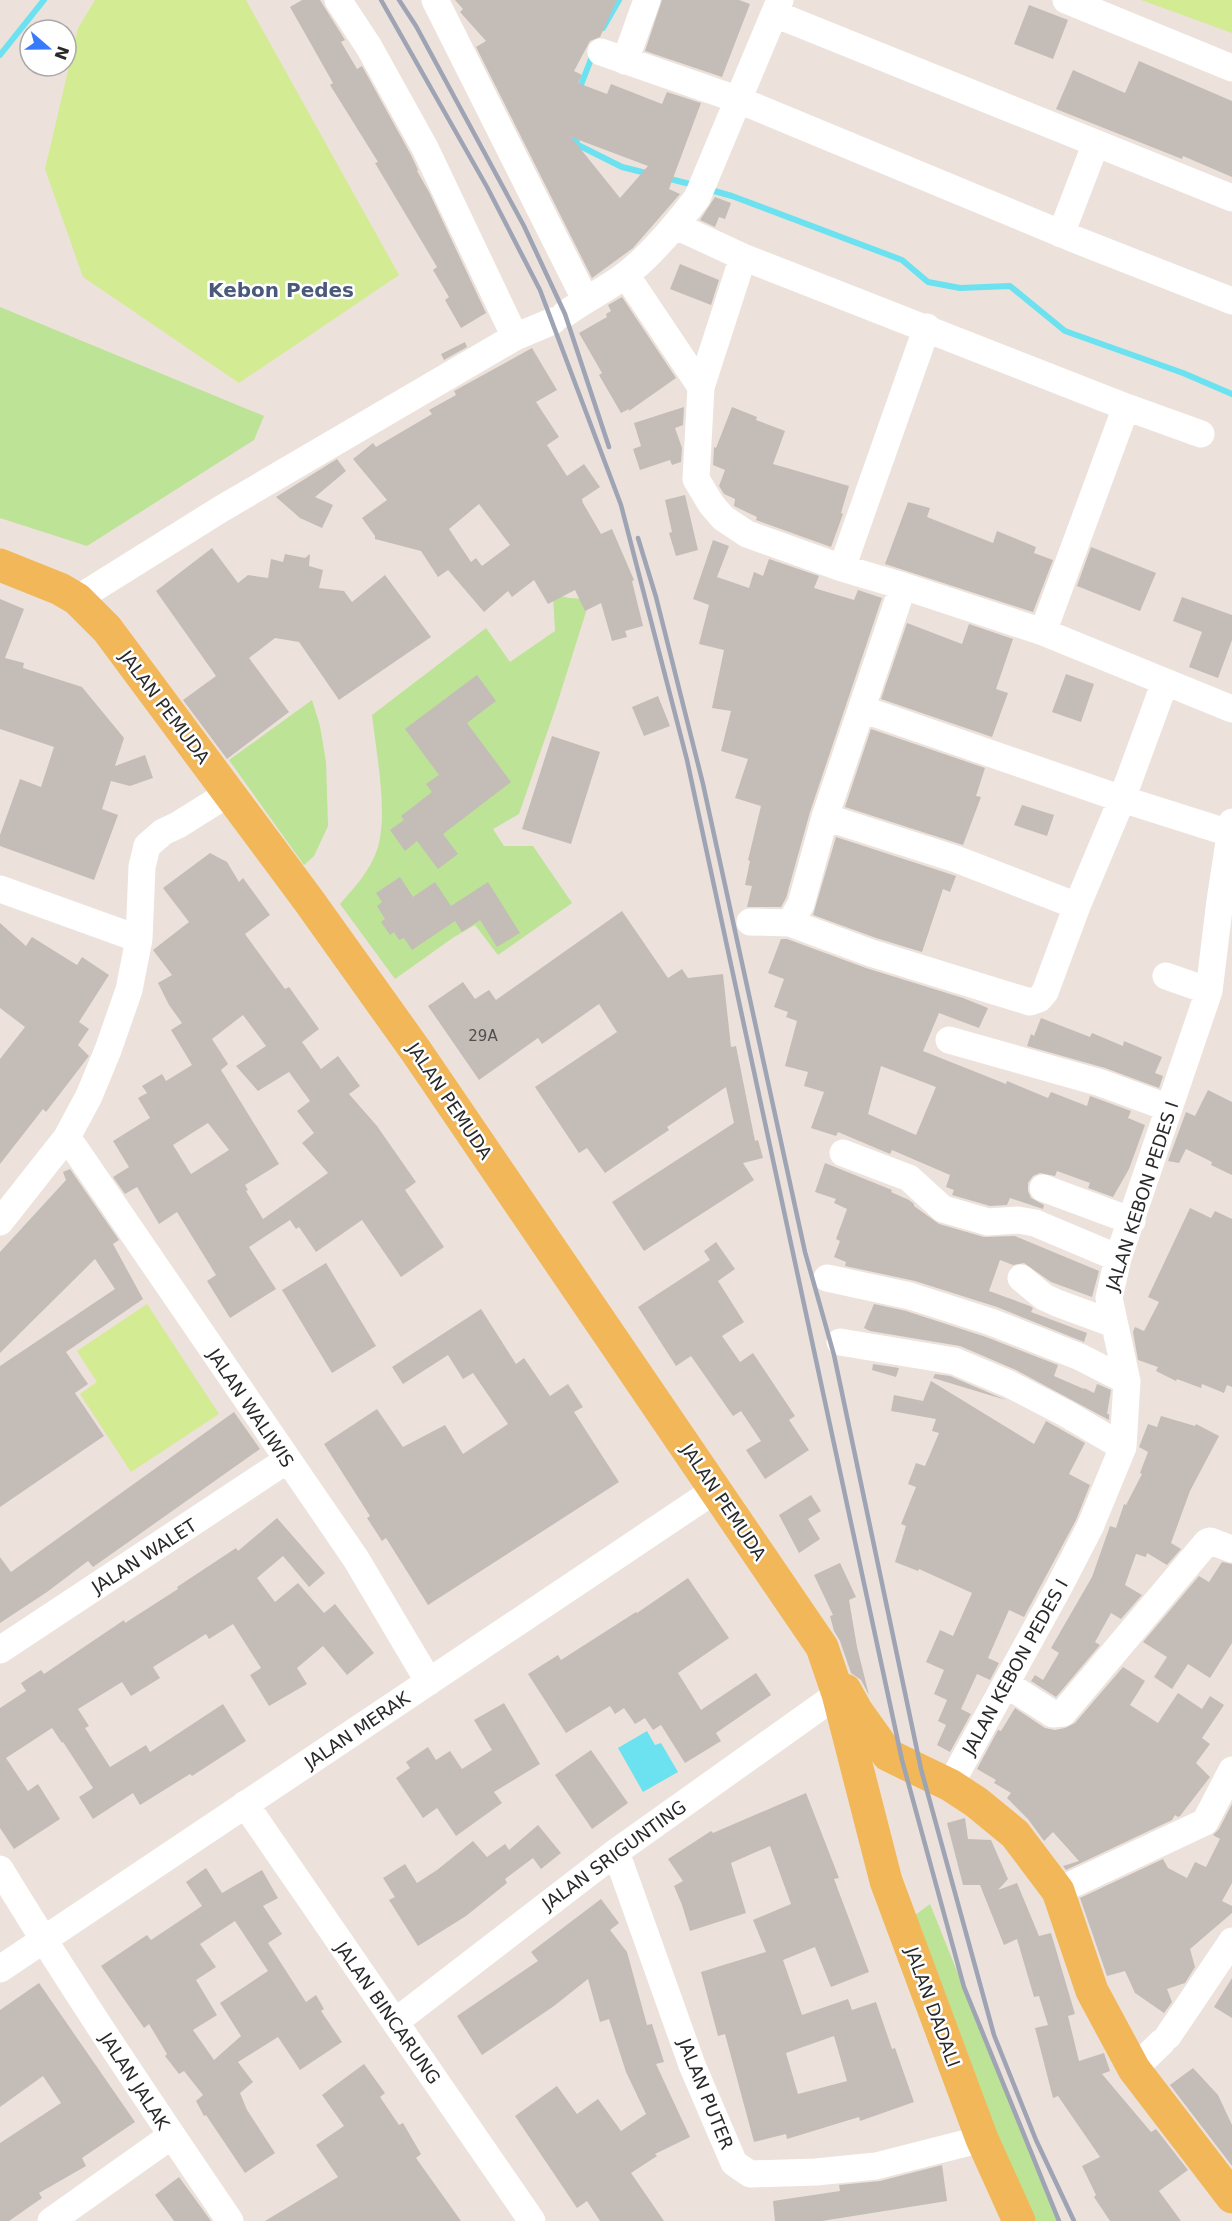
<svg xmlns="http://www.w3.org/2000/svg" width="1232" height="2221" font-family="'DejaVu Sans',sans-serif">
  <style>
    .green { fill: #bce396 }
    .pitch { fill: #d3eb92 }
    .water { fill: #6ce1f0 }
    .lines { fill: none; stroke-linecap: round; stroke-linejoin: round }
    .stream { stroke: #6ce1f0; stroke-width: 6 }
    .building { fill: #c4bcb7; fill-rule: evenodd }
    .minor { stroke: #fff; stroke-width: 27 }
    .major { stroke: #f2b759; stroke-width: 33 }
    .rail { stroke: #9ea4b4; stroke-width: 4.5 }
    .labels { text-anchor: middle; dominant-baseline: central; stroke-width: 5; stroke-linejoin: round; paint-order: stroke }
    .number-label { font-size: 15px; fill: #504e4c }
    .street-label { font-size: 18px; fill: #292929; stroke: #fff }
    .neighbourhood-label { font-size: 20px; font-weight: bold; fill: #49597a; stroke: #fff }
  </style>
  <rect width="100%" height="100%" fill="#ece2db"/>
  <path class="green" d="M0,307L264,416L254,440L87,546L0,518Z
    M553,594L569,598L590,599L557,704L519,814L493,829L504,846H533L572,903L498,955L475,925L454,937L395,979L340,904C354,888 370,871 377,850C389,816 376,751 372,715L486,628L510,662L555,631Z
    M312,700L320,726L326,762L328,826L314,856L304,865L229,760Z
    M930,1904L1054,2213L1059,2221H1020L902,1925Z"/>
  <path class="pitch" d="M95,0H246L399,275L239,383L83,277L45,169L78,28Z
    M1141,0H1232V33Z
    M147,1304L219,1414L131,1472L80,1394L97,1382L77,1351Z"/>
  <path class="water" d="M647,1731L655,1745L661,1743L678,1772L643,1792L618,1748Z"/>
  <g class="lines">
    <path class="stream" d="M603,28L619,0
      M0,55L44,0
      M579,90L593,54
      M573,133L578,145L622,167L650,174
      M666,178L694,185
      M707,189L732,196L902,260L928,282L960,288L1010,286L1065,331L1183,373L1232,394"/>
  </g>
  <path class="building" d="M302,0H320L345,40L341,42L357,69L362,66L411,155L418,170L417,171L429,192L486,313L461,328L445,300L449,297L433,270L437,267L375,163L378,162L330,85L333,83L290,7Z
    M455,0H617L600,37L590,41L574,71L582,75L578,83L607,94L611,84L662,104L667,92L701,103L669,189L680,194L633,248L592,278L476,47L486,41L460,12L463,9ZM571,137L648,166L620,198Z
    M662,0H739L750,4L722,77L645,51Z
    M1029,5L1068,20L1053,59L1014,44Z
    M1139,61L1232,101V177L1183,156L1182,159L1056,109L1073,70L1125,93Z
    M715,197L731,203L725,219L719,217L715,227L700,220Z
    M680,264L719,280L711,305L670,289Z
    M622,297L676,378L629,411V409L621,413L599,375L602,373L579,333L607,317L606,314L611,311L608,305Z
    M465,342L467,347L444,360L441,354Z
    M532,348L557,390L536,402L559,437L547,445L567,476L584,464L600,487L582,499L583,503L601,534L612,529L634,580L632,581L643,626L625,631L627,637L612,641L601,603L585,611L575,590L548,604L534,580L512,597L508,591L484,612L448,570L438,577L421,551L375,539V536L362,518L387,500L353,459L373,443L376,447L432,414L429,410L456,395L454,391ZM479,504L510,545L482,566L476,558L471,562L449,529Z
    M684,407L683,425L675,428L682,448L681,462L672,465L670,460L640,470L633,449L641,446L634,423Z
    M732,407L757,417L756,420L785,431L773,464L849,486L841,513L843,514L831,547L756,520L757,517L734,506L735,499L724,494L719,486L725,470L713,465L714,447L716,448Z
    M337,459L346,471L315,497L333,505L322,528L300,518L276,497Z
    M685,495L698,550L676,556L669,533L672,532L665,500Z
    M908,502L930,508L927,517L993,543L997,531L1036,547L1034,553L1053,560L1033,612L885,564Z
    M713,540L729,546L717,577L749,588L754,572L763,576L769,559L819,576L814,588L854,600L858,590L882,598L810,812L786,898L781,907H747L752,886L745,885L750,861L748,860L761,806L735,798L748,759L721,751L731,711L712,708L724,650L699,644L709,605L693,599Z
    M1091,547L1156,573L1140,611L1077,586Z
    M212,548L238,583L248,575L268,578L271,559L283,562L285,554L305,558L310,554L309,566L323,570L319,588L344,591L352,602L385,575L431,637L339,700L299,642L275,638L249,658L289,712L227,759L183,700L216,676L156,591Z
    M1182,597L1232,615V640L1218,678L1189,667L1202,632L1173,621Z
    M0,599L24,609L5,658L24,663L23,668L82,687L124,738L115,766L145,755L153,778L130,786L111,781L102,809L118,815L94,880L0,846V835L20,779L41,787L54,747L0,729Z
    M907,623L962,644L969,624L1013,639L996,689L1008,693L992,737L881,699Z
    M1066,674L1094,684L1081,722L1052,712Z
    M477,675L496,701L467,723L511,782L443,834L458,854L438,869L417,841L405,851L390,830L404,820L401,816L432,792L426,784L439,775L405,729Z
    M658,696L670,726L644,736L632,707Z
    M871,729L985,768L976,796L981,797L963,845L845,807Z
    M552,736L600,752L571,844L522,829Z
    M1022,805L1054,815L1047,836L1014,825Z
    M836,837L956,876L950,892L943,889L922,952L876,938L813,915Z
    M210,853L227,862L239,882L243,878L270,915L245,934L285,989L289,987L319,1029L302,1042L321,1069L338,1056L360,1086L349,1094L377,1126L416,1182L405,1190L444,1247L401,1277L362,1220L316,1252L299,1227L296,1229L290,1220L249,1247L276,1289L230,1318L207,1281L216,1275L177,1212L159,1224L137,1187L125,1194L113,1177L129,1167L113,1141L150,1118L138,1098L147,1093L142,1086L162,1074L166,1081L192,1065L171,1030L182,1023L169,1005L158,983L172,975L153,950L189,922L163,888ZM243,1015L266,1046L236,1066L258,1091L289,1072L310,1101L297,1111L314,1133L302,1143L328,1173L263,1219L246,1191L248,1190L245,1185L279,1164L221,1070L228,1064L212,1039ZM208,1123L229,1150L191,1174L173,1145Z
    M400,877L413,897L435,882L451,906L488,882L520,933L497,947L480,920L462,932L455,921L412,950L404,938L399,940L394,932L390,935L381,922L385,919L377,906L382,902L376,893Z
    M622,911L668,978L682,969L688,978L723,974L731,1047L736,1046L755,1141L758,1140L763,1158L743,1163L754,1180L644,1251L612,1202L734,1123L726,1087L667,1127L669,1130L605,1173L587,1148L579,1153L535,1087L617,1032L599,1004L542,1044L538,1038L479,1080L428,1006L463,982L475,999L489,990L496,1000Z
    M0,923L26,946L32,937L77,965L82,957L109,975L79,1022L89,1029L78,1045L89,1056L46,1112L43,1109L0,1164V1059L25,1027L0,1008Z
    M781,939H787L866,968L963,998L988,1008L979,1028L939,1013L923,1051L1006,1084L1007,1081L1048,1098L1051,1092L1087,1106L1090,1096L1131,1111L1128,1118L1145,1125L1129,1169L1113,1197L1088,1188L1090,1183L1057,1171L1055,1176L1040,1173L1033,1176L1028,1183V1191L1031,1198L1044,1205L1043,1209L1010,1198L1007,1205L990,1206L952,1195L954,1190L946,1187L950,1175L892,1150L890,1154L838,1132L836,1136L811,1128L824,1092L804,1086L808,1072L785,1066L797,1021L786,1017L788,1012L774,1007L784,979L768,973ZM881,1066L936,1087L916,1135L868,1114Z
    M1041,1018L1090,1037L1092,1033L1123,1046L1124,1041L1162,1057L1155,1073L1163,1076L1159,1088L1105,1068L1027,1046L1031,1034L1034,1036Z
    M1208,1090L1232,1102V1175L1211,1165L1212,1162L1186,1149L1179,1163L1168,1161L1186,1112L1195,1116Z
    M825,1163L892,1190L891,1192L909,1200L914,1204V1206L939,1224L984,1237L1015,1236L1099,1271L1092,1297L1051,1282L1024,1263L1013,1265L1000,1260L989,1291L1030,1306L1033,1308L1031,1312L1087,1333L1084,1342L997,1307L915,1281L845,1266L846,1262L834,1257L840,1241L836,1239L847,1209L834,1203L836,1199L815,1192Z
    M70,1169L119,1240L113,1244L143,1299L66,1352L88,1384L75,1393L104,1436L0,1507V1366L115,1289L95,1259L0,1353V1252L66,1180L63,1172Z
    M1190,1208L1211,1218L1215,1211L1232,1219V1387L1227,1385L1224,1393L1202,1384L1201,1388L1177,1379L1176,1381L1156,1371L1158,1367L1138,1360L1133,1332L1135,1327L1144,1331L1159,1302L1148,1297Z
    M716,1242L735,1269L718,1281L744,1322L722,1336L740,1362L753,1353L795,1416L789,1420L809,1450L765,1479L746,1450L761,1441L741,1411L733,1416L691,1356L676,1366L638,1307L710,1260L704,1251Z
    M326,1263L376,1346L332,1373L282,1290Z
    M874,1304L906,1311L986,1337L1058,1365L1054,1376L1084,1389V1388L1094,1393L1097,1384L1102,1386L1111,1390L1107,1414H1109V1420L1016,1370L960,1346L870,1331L864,1328Z
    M481,1309L516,1364L524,1358L550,1396L568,1384L583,1407L574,1412L619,1482L428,1605L386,1538L382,1541L367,1518L370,1516L324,1444L377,1409L403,1447L445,1425L463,1454L508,1424L473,1373L463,1379L448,1355L403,1384L392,1367Z
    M873,1364L899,1368L896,1377L872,1370Z
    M935,1374L950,1376L1006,1400L933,1378Z
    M931,1381L1034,1444L1046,1421L1085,1443L1069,1474L1090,1485L1076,1520L1024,1617L1009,1610L988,1658L999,1663L990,1680L977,1674L961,1709L971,1714L950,1752L937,1745L946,1725L938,1721L947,1700L934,1694L944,1670L926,1662L940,1630L953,1636L972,1593L919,1569L918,1571L895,1562L906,1526L901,1524L916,1487L908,1484L916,1463L925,1466L939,1433L932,1431L936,1419L891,1411L894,1395L923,1401Z
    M234,1412L260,1449L93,1567L88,1561L47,1592L0,1623V1557L11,1572Z
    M1161,1416L1195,1426L1196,1424L1219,1436L1190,1491L1171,1543L1181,1549L1167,1565L1147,1553L1146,1557L1136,1554L1125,1585L1142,1595L1121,1619L1111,1613L1095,1642L1100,1645L1056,1697L1031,1681L1035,1675L1043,1680L1059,1653L1051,1648L1092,1577L1110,1526L1116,1528L1124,1504L1126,1505L1142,1474L1140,1473L1148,1452L1139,1447L1148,1424L1157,1427Z
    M811,1495L821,1511L808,1519L820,1539L799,1553L779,1515Z
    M277,1518L325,1573L309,1587L283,1556L257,1578L275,1602L298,1583L324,1613L335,1604L374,1653L347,1675L323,1646L297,1668L307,1684L269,1706L250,1675L261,1668L233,1624L209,1639L206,1634L153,1667L160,1678L131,1696L122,1682L78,1709L89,1726L85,1728L110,1767L146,1745L150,1752L223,1704L246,1741L192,1776L190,1774L140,1805L133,1793L93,1819L79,1797L93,1788L63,1742L62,1743L52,1728L6,1758L28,1791L38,1784L60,1819L14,1849L0,1828V1708L26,1691L21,1683L41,1670L44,1674L124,1620L125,1623L178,1589L177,1587L236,1548L238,1551Z
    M1222,1562L1232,1564V1643L1210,1678L1188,1664L1172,1689L1154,1677L1167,1657L1143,1642L1199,1576L1209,1582Z
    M840,1563L856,1597L849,1600L857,1647L869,1695L861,1680L851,1673L840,1641L834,1631L830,1616L833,1615L814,1575Z
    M688,1578L729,1638L678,1673L701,1710L756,1673L771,1695L716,1733L721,1741L685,1763L661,1725L653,1730L645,1718L635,1724L624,1708L615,1714L610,1706L566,1733L528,1674L558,1655L561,1660L636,1612L637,1613Z
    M1123,1667L1145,1681L1130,1705L1158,1723L1178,1693L1202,1709L1210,1696L1224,1705L1202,1738L1210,1744L1196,1763L1210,1777L1180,1816L1178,1817L1175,1815L1172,1820L1066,1870L1063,1866L1079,1861L1053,1832L1044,1841L1028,1819L1007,1798L1011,1793L994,1783L996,1780L977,1769L998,1730L1001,1731L1015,1708L1045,1728L1055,1730L1065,1728L1075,1723Z
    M504,1703L540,1764L494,1792L502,1803L456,1836L437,1808L423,1818L396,1778L410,1768L406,1762L428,1747L436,1760L450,1751L462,1769L492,1750L474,1720Z
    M591,1750L628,1803L592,1829L555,1775Z
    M806,1793L839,1878L834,1879L869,1972L831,1987L815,1947L783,1960L802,2015L848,1999L852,2010L876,2002L892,2049L895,2048L914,2102L860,2121L859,2117L787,2139L786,2134L754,2142L725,2034L718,2036L701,1972L766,1952L753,1920L791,1904L770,1846L731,1863L746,1913L690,1931L682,1905L674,1886L683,1881L668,1859L711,1831L713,1833ZM834,2036L847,2081L798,2094L786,2053Z
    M1232,1804V1883L1222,1901L1232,1906V1913L1190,1949L1195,1967L1185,1983L1167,1989L1172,2002L1164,2013L1135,1993L1125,1971L1107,1976L1080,1898L1163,1859L1168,1868L1187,1878L1195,1862L1206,1867L1220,1839L1213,1835L1219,1829Z
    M965,1818L968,1839L991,1840L1008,1879L998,1890L1017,1883L1039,1936L1051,1933L1075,2014L1068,2016L1079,2061L1104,2053L1110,2071L1102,2074L1151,2132L1156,2129L1188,2170L1159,2191L1181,2221H1110L1094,2197L1096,2195L1082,2166L1100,2157L1058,2096L1053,2098L1035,2028L1048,2025L1039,1996L1034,1997L1017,1939L1004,1945L980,1885H963L947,1823Z
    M538,1825L561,1853L541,1869L533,1858L505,1879L507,1883L466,1916L418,1946L389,1900L395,1897L383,1878L405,1864L417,1883L437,1870L473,1841L487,1857L505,1844L509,1850Z
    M206,1868L222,1893L262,1870L278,1898L263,1906L282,1934L268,1943L306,2002L316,1995L324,2009L321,2011L342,2042L300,2070L278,2037L238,2062L253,2082L240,2093L247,2110L275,2153L245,2173L206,2115L204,2116L196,2101L203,2095L184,2071L179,2074L165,2056L167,2054L149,2024L144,2028L101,1966L147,1935L151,1940L202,1906L186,1882ZM235,1921L268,1971L220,2003L241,2036L214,2060L193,2030L217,2015L196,1980L216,1967L200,1944Z
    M601,1899L619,1923L610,1930L627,1952L647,2025L652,2024L664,2062L656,2064L690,2137L655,2154L657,2156L631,2173L664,2221H600L587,2201L577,2208L515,2116L557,2086L577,2114L598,2099L621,2131L646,2114L626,2072L609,2019L600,2022L588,1979L554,2006L482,2055L457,2016L538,1961L531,1952Z
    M1232,1978V2018L1214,2007Z
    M39,1983L135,2122L82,2158L86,2166L39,2193L42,2198L9,2221H0V2143L61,2103L43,2076L0,2107V2010Z
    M364,2064L385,2093L380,2097L399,2125L403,2123L421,2154L416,2158L461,2221H265L338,2177L316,2145L344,2126L322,2095Z
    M1193,2068L1218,2095L1232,2125V2166L1170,2085Z
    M942,2165L947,2201L822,2221H775L773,2201L840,2191L839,2185L880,2181Z
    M179,2177L211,2221H174L155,2195Z"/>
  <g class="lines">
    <path class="minor" d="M338,0L369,47L425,148L515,337
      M435,0L585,299
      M1066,0L1232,68
      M775,14L1232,198
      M601,52L739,100L1079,241L1232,301
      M625,61L647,0
      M676,226L743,257L1126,407L1201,434
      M1061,234L1096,143
      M743,257L701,387L696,479L711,504L723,518L747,534L842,568L903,586L1043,632L1232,709
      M626,275L701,387
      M565,314C584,300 605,290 624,276C650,257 677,224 697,198L780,0
      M842,568L927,327
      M77,599L221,509L515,337L553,321
      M1043,632L1126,407
      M862,709L1122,799L1229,833
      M825,817L956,859L1077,906
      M0,889L139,939
      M750,922L790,923L871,953L1030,1002L1039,999L1045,992L1077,906L1122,799L1165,682
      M790,923L801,904L825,817L903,586
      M1166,976L1209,991
      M949,1040L1101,1083L1169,1108
      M67,1137L356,1559L429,1682
      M843,1153L909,1178L943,1209L988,1222L1018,1220L1035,1223L1118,1258
      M1043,1188L1132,1221
      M0,1222L67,1137L89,1096L108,1050L129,990L139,939L142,867L147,846L163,832L178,825L229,793
      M827,1278L910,1296L991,1322L1080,1357L1127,1381
      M1021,1278L1044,1297L1057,1303L1114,1324
      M840,1342L954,1361L1009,1384L1065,1413L1123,1447
      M0,1650L287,1460
      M1006,1684L1053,1714L1063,1713L1207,1542L1210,1541L1232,1549
      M950,1785L1059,1587L1090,1527L1123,1447L1127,1381L1109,1298L1118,1258L1209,991L1220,901L1232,822
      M245,1804L532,2221
      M616,1852L692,2065L734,2163L750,2174L816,2172L876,2166L982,2139
      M0,1869C73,1989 151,2105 230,2221
      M1058,1891L1205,1822L1232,1770
      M0,1969L715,1490
      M395,2022L616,1852L838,1694
      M1168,2036L1232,1941
      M1134,2069L1162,2042
      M51,2221L171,2136"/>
    <path class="major" d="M0,565L60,589L77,599L107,629L309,901L416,1051L822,1647L838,1694L886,1881L982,2139L1019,2221
      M845,1690L856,1710L888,1755L950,1785L976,1802L1015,1834L1058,1891L1092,1991L1134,2069L1232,2197"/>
    <path class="rail" d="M381,0L487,187L540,290L621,505L687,760L902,1760L964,1987L1059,2221
      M399,0L416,26L524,226L565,314L609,447
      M638,538L656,597L703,784L805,1252L834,1355L921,1769L994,2035L1036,2140L1074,2221"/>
  </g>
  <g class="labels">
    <g class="number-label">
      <text x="483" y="1036">29A</text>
    </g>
    <g class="street-label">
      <text transform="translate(165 707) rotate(53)">JALAN PEMUDA</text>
      <text transform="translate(450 1101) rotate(56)">JALAN PEMUDA</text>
      <text transform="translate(1142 1196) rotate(-72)">JALAN KEBON PEDES I</text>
      <text transform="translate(251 1408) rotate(56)">JALAN WALIWIS</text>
      <text transform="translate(724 1502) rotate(56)">JALAN PEMUDA</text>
      <text transform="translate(144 1556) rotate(-33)">JALAN WALET</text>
      <text transform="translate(1015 1667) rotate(-61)">JALAN KEBON PEDES I</text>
      <text transform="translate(357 1730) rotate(-34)">JALAN MERAK</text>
      <text transform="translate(614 1855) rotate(-36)">JALAN SRIGUNTING</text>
      <text transform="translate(933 2007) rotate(70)">JALAN DADALI</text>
      <text transform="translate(388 2013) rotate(55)">JALAN BINCARUNG</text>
      <text transform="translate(135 2081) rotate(57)">JALAN JALAK</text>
      <text transform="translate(706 2094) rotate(68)">JALAN PUTER</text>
    </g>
    <g class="neighbourhood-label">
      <text x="281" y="290">Kebon Pedes</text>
    </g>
  </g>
  <g transform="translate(48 48) rotate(110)"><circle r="28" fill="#ffffff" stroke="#a9a9a9" stroke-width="1.5"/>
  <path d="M0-4.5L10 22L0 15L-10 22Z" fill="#387afc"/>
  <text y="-9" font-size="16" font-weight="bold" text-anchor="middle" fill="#292929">N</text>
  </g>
</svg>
